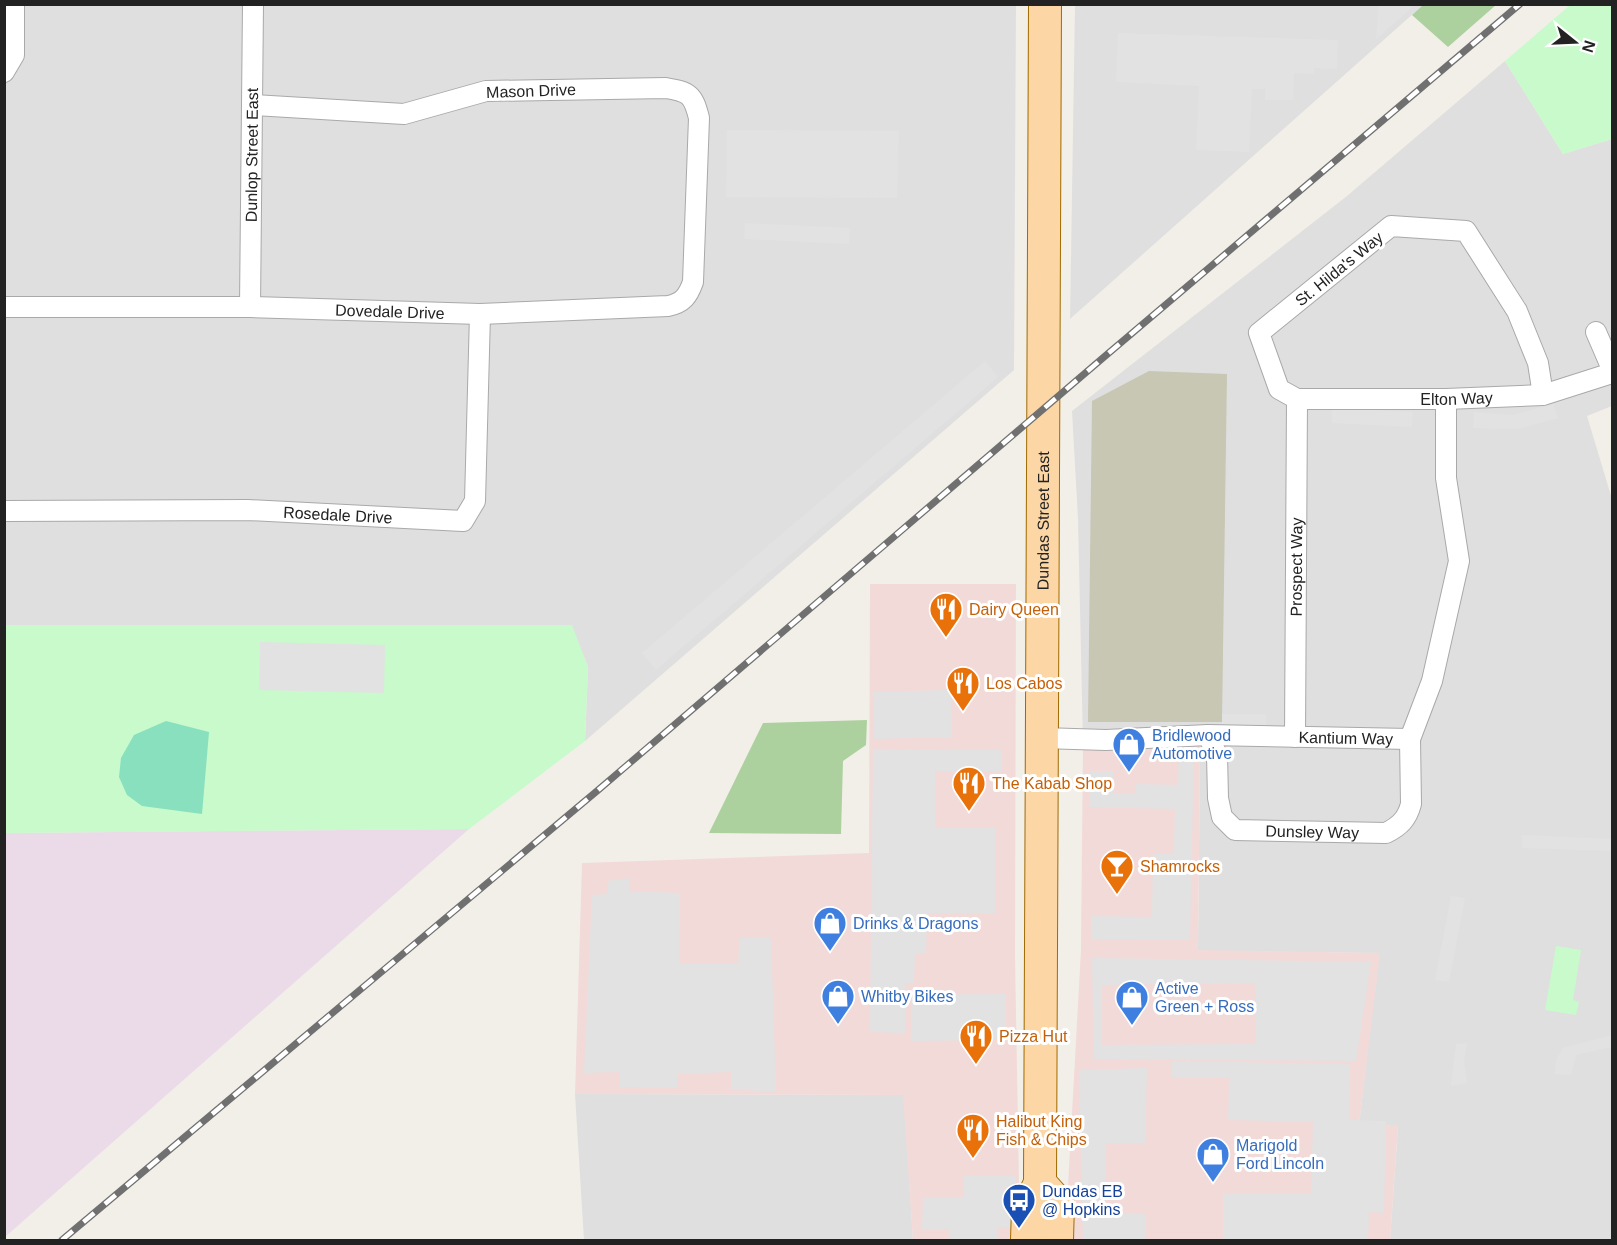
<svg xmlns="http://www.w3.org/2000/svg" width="1617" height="1245" font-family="Arial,sans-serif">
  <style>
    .residential { fill: #e0dfdf }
    .commercial { fill: #f2dad9 }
    .industrial { fill: #ebdbe8 }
    .construction { fill: #c7c7b4 }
    .forest { fill: #add19e }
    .park { fill: #c8facc }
    .pitch { fill: #88e0be }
    .parking { fill: #e2e2e2; fill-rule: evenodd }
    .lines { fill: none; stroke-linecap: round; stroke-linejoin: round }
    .street-casing { stroke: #a9a9a9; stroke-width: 22 }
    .primary-casing { stroke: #a06b00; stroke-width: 34 }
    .street { stroke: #fff; stroke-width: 20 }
    .primary { stroke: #fcd6a4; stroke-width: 32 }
    .rail-casing { stroke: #707070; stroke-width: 7 }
    .rail { stroke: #fff; stroke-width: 4.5; stroke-dasharray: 14; stroke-linecap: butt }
    .labels { text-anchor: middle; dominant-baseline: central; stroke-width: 6; stroke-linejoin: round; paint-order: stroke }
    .street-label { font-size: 16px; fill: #222; stroke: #fff }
    .food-label { font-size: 16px; fill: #c56008; stroke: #fff; text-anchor: start }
    .shop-label { font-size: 16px; fill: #366cbe; stroke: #fff; text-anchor: start }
    .transit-label { font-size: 16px; fill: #164399; stroke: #fff; text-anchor: start }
  </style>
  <rect width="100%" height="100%" fill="#f2efe9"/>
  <path class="residential" d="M5,5H1016L1014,370L585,741L588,667L571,625H5Z
    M1075,5H1423L1070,319Z
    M1505,61L1563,154L1612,139V406L1587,416L1612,499V1240H1390L1398,1126L1359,1125L1379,953L1198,951L1200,743L1083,742L1078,519L1072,411L1347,196Z
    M575,1094L904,1095L913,1240H584Z"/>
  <path class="commercial" d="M870,584H1016L1015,957L1020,1240H913L903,1095L575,1094L582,863L869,853Z
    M1083,742L1200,743L1198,950L1380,953L1359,1125L1398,1126L1390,1240H1065L1081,950Z"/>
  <path class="industrial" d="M469,829L5,1237V833Z"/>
  <path class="construction" d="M1149,371L1227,374L1222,722H1088L1092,401Z"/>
  <path class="forest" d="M1423,5V4L1496,5L1448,47L1412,15Z
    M867,720L866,745L843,761L841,834L709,833L763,723Z"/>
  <path class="park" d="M1570,5H1612V139L1563,154L1505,61Z
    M4,625H572L588,667L585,741L469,829L5,833Z
    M1556,946L1581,950L1573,1000L1579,1002L1576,1015L1545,1010Z"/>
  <path class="pitch" d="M166,721L209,732L202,814L142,806L127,795L119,777L121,758L134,735Z"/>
  <path class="parking" d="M1379,5V4L1415,5L1376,39Z
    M1118,33L1338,40L1337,69L1314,68V74L1294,73L1293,100H1265V89H1252L1249,152L1196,150L1199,86L1116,82Z
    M727,130L899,131L897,198L726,197Z
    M745,223L850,228L849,244L744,239Z
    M985,361L998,377L656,670L642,653Z
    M1553,404L1558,418L1519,429L1473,428L1474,412L1513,415Z
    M1332,408L1413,412L1412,427L1332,423Z
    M260,642L385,645L384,693L259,690Z
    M951,690L952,737L874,739L873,692Z
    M1222,714H1266V730H1222Z
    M873,749L1001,750V771H935V828H995V913H927L926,953H915L914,983H906L905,1033L870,1032Z
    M1179,749H1194L1190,940L1091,939V916L1152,917L1153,854H1174L1175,809L1089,807L1090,771H1113V793L1136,794V784L1178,785Z
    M1522,835L1612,839V851L1522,848Z
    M629,878V891L680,893L679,964H738L740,938H771L776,1092L731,1089V1072L677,1074V1088L619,1087L620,1072L584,1073L592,895L607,894L608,881Z
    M1451,896L1465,898L1449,982L1435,980Z
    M1092,958L1371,962L1356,1061L1094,1059ZM1255,983L1256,1044L1102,1045V985Z
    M1006,994V1040L911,1041V995Z
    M1612,1035V1047L1576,1055L1571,1075L1555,1074L1556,1060L1563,1048Z
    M1467,1043L1464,1061L1467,1083L1451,1086L1456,1044Z
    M1172,1061L1350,1064L1349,1120L1386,1121L1384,1213L1369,1212L1368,1240H1223V1193L1311,1194L1313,1122L1228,1120L1229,1078L1171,1077Z
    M1147,1068L1145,1143H1105V1212L1145,1214V1240H1083L1079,1070Z
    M964,1175L1016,1176V1227H998V1240H949V1229H922L923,1198H964Z"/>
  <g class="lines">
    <defs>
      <g id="street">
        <path d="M4,72L14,55V4"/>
        <path id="s1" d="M4,307H250L480,314L668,306C683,303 688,296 693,282L699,118C693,94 689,92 666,88L486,91L404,114L253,105"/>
        <path id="s2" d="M250,307L253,4"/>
        <path d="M1596,332L1612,369"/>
        <path id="s3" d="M1543,395L1538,363L1517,311L1466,231L1391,226L1259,333L1279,389L1297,399H1446L1543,395L1612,373"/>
        <path id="s4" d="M4,511L248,510L463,521L475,501L480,314"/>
        <path id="s5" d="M1208,735L1217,755L1218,798L1222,817L1235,830L1386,833C1400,826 1407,819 1411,804L1410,739"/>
        <path id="s6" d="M1295,737L1297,399"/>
        <path id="s7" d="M1042,738L1106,740L1208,735L1410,739L1432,681L1459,561L1446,478V399"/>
      </g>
      <g id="primary">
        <path d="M1040,1183L1058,1203L1057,1240"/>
        <path id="s8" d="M1027,1240L1028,1208L1040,1183L1045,4"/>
      </g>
    </defs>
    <use href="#street" class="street-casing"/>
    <use href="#primary" class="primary-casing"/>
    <use href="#street" class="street"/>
    <use href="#primary" class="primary"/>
    <defs>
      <path id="rail" d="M62,1240L597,791L1104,357L1520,4"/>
    </defs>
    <use href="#rail" class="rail-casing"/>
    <use href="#rail" class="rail"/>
  </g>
  <defs>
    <symbol id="restaurant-pin" viewBox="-11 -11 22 30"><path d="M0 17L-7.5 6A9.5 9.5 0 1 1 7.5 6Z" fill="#e8710a" stroke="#fff"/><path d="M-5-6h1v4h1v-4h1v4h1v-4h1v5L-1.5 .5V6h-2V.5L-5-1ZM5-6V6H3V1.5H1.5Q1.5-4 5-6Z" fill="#fff"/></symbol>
    <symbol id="shop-pin" viewBox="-11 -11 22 30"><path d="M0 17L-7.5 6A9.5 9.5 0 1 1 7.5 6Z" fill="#3f7fe0" stroke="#fff"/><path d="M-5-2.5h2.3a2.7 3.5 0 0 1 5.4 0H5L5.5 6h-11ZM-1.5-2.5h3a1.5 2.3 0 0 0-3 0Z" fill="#fff"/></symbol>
    <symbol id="bar-pin" viewBox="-11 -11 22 30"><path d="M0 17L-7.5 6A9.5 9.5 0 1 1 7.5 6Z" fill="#e8710a" stroke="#fff"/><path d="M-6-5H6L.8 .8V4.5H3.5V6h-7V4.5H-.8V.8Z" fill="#fff"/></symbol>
    <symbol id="bus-pin" viewBox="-11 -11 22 30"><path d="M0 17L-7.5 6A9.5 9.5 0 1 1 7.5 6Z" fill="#1a4fb4" stroke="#fff"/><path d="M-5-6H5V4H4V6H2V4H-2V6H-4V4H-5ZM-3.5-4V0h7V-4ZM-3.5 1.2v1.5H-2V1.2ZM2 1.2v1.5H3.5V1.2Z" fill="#fff"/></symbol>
  </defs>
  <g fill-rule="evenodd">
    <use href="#restaurant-pin" x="927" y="590" width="38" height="52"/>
    <use href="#restaurant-pin" x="944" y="664" width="38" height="52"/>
    <use href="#shop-pin" x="1110" y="725" width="38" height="52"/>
    <use href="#restaurant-pin" x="950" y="764" width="38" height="52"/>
    <use href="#bar-pin" x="1098" y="847" width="38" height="52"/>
    <use href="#shop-pin" x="811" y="904" width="38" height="52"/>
    <use href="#shop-pin" x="819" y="977" width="38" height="52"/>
    <use href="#shop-pin" x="1113" y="978" width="38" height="52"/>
    <use href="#restaurant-pin" x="957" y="1017" width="38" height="52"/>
    <use href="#restaurant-pin" x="954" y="1111" width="38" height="52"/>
    <use href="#shop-pin" x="1194" y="1135" width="38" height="52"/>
    <use href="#bus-pin" x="1000" y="1181" width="38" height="52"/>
  </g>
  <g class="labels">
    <g class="street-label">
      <text transform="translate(531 91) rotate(-2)">Mason Drive</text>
      <text stroke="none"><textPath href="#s2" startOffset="152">Dunlop Street East</textPath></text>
      <text transform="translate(1339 269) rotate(-39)">St. Hilda's Way</text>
      <text stroke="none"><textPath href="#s1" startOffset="386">Dovedale Drive</textPath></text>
      <text stroke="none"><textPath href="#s3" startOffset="668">Elton Way</textPath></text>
      <text stroke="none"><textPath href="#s4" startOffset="334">Rosedale Drive</textPath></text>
      <text stroke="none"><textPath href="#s8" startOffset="722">Dundas Street East</textPath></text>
      <text stroke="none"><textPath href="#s6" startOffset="170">Prospect Way</textPath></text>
      <text stroke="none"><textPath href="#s7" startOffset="304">Kantium Way</textPath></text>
      <text stroke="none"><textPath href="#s5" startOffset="180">Dunsley Way</textPath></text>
    </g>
    <g class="food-label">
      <text x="969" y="609">Dairy Queen</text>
      <text x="986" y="683">Los Cabos</text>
      <text x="992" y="783">The Kabab Shop</text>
      <text x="1140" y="866">Shamrocks</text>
      <text x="999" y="1036">Pizza Hut</text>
      <text x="996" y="1121">Halibut King<tspan x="996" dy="18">Fish &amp; Chips</tspan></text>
    </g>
    <g class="shop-label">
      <text x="1152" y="735">Bridlewood<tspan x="1152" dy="18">Automotive</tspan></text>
      <text x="853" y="923">Drinks &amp; Dragons</text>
      <text x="1155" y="988">Active<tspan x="1155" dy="18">Green + Ross</tspan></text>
      <text x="861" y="996">Whitby Bikes</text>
      <text x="1236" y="1145">Marigold<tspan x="1236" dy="18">Ford Lincoln</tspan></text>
    </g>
    <g class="transit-label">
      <text x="1042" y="1191">Dundas EB<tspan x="1042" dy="18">@ Hopkins</tspan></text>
    </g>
  </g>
  <rect width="1617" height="1245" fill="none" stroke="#222222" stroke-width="12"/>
  <g transform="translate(1575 42) rotate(108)" stroke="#ffffff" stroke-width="4.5" paint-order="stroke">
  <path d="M0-4.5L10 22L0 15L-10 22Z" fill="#222222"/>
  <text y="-9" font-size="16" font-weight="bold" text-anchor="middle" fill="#222222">N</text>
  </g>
</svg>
